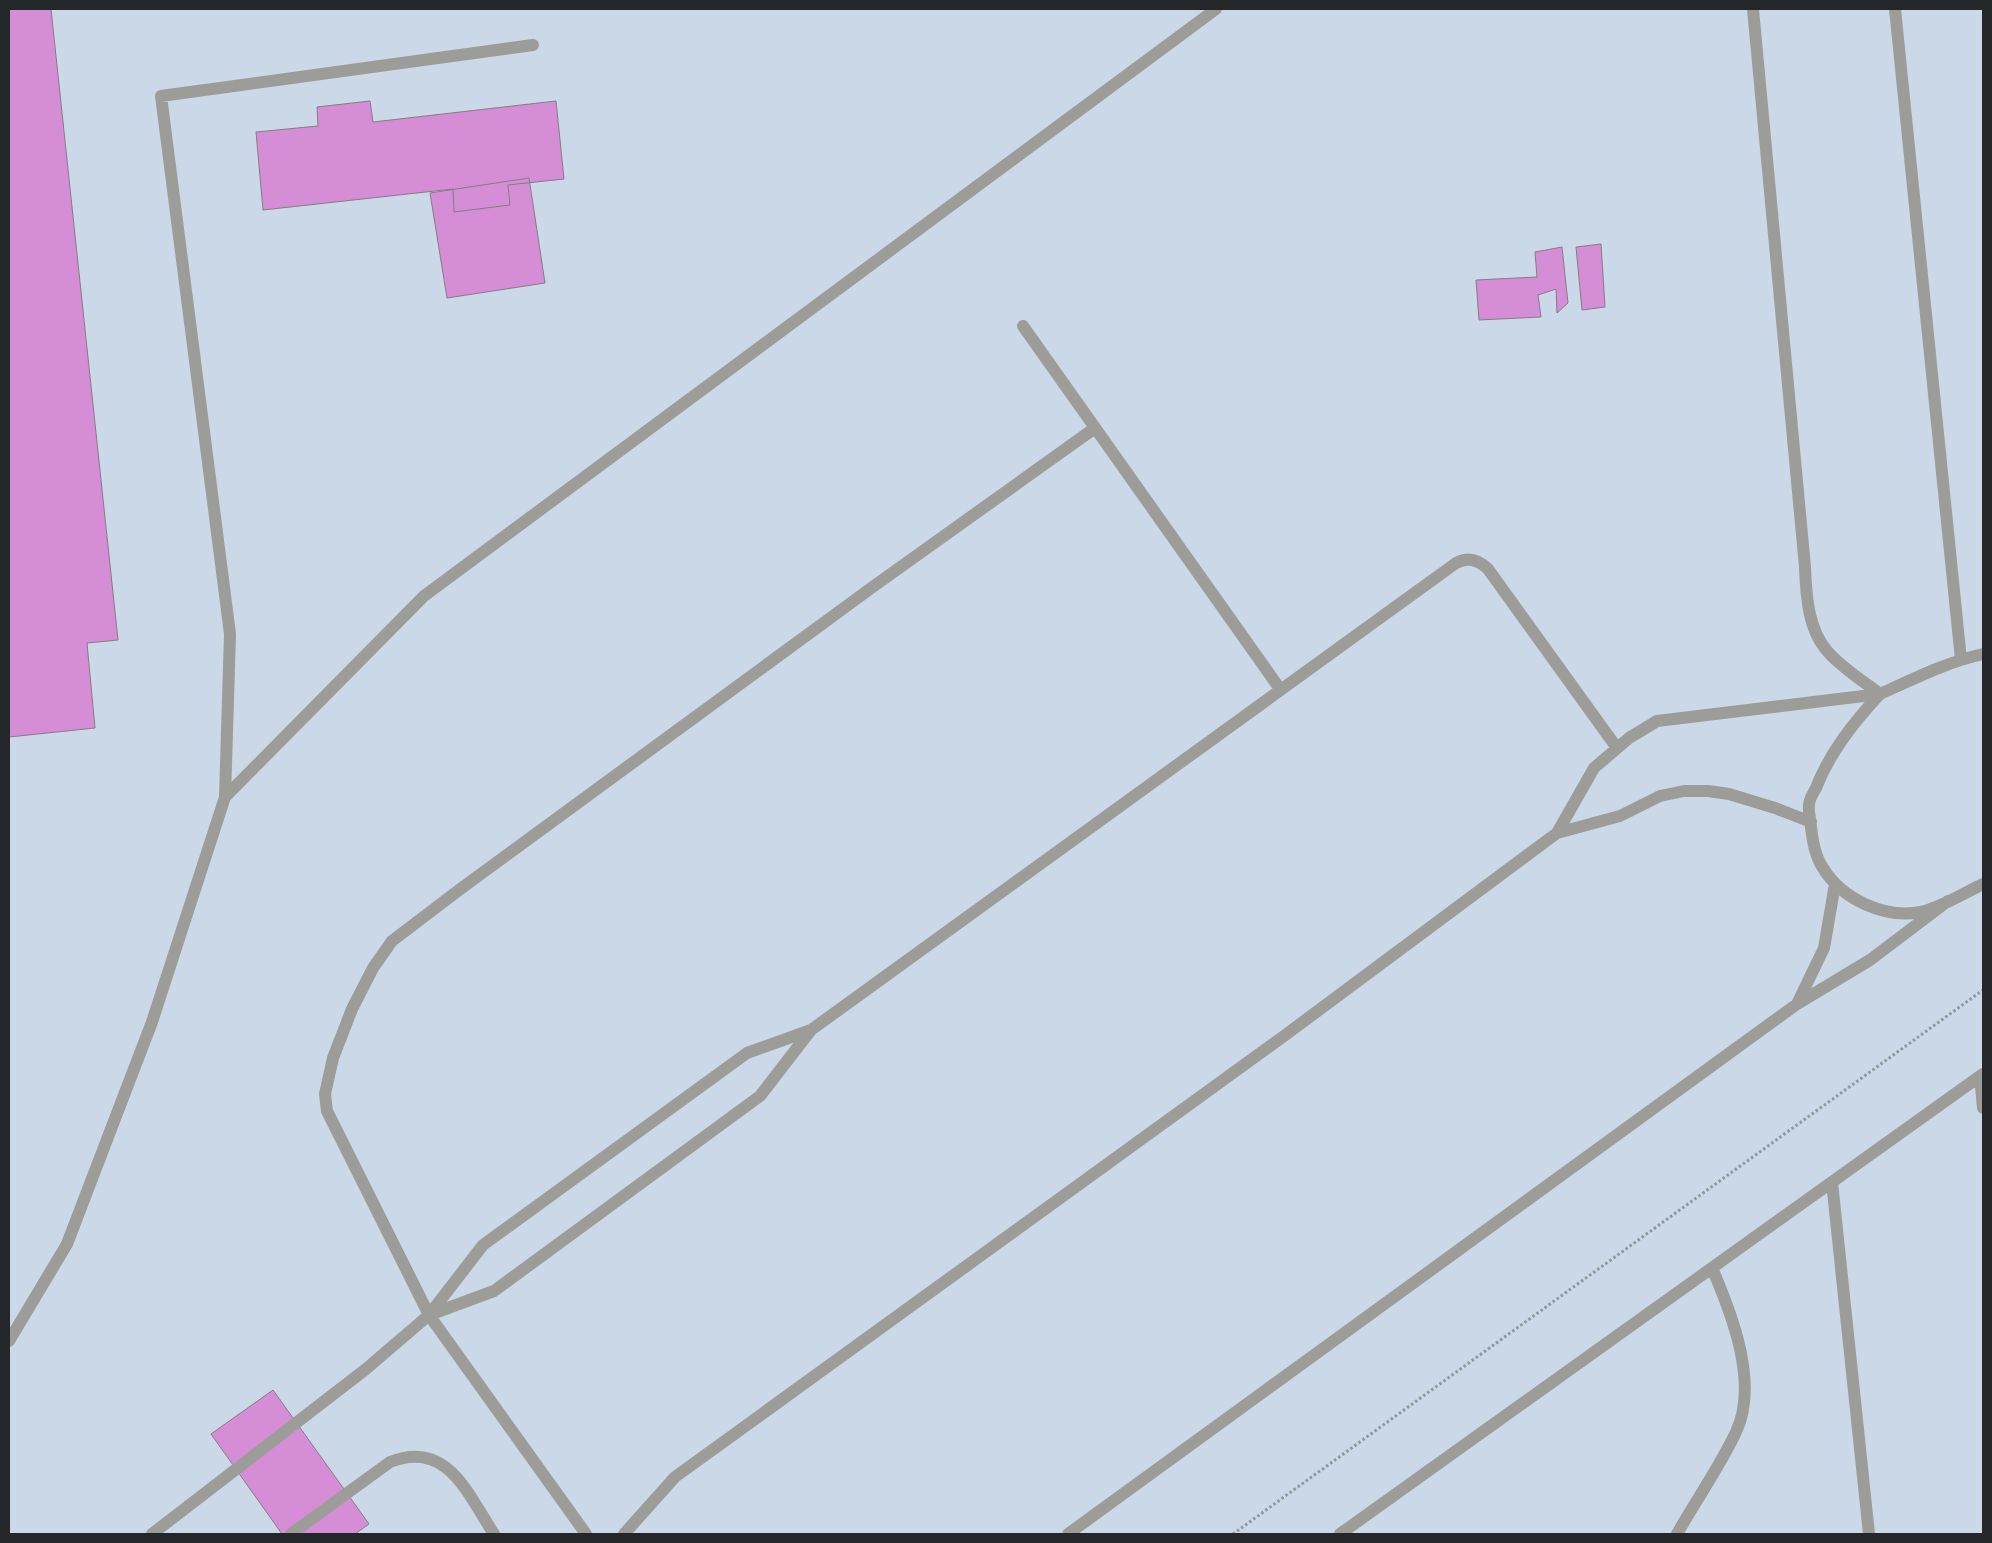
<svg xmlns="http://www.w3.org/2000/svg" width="1992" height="1543" font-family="Quicksand,sans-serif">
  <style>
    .built { fill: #cbd8e7 }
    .building { fill: #d58ed6; stroke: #847c84 }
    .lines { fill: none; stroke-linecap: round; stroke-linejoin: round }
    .path { stroke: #90969c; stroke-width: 3; stroke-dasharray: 2.5 2.5; stroke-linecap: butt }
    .lane { stroke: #9c9d98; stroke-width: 12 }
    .street { stroke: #9c9d98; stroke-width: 12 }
  </style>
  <rect width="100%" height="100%" fill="#dce4ed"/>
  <path class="built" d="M9,9H1983V1534H9Z"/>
  <path class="building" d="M9,9H51L118,640L87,643L95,728L9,737Z
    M370,101L373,122L556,101L564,179L508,185L510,205L454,212L453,189L263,210L256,132L318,126L317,107Z
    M529,178L545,283L447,298L430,193Z
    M1601,244L1605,307L1582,310L1576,247Z
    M1562,247L1568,303L1557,313L1556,289L1538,295L1541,317L1479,320L1476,280L1537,277L1535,252Z
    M273,1390L369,1524L355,1534H282L211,1434Z"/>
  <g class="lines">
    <path class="path" d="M1233,1534L1983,990"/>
    <path class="lane" d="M1753,9L1805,567C1806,595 1808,630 1828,652C1842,668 1863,681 1880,694
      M1895,9L1961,660
      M1023,326L1280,689
      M1880,694C1854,722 1830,752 1816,788C1813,793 1809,800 1809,805C1808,812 1811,821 1811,828C1813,842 1815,856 1823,868C1842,899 1884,919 1921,912C1938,909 1966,892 1983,884
      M225,797L230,634L161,96L533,45
      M1557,833L1594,768L1629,738L1657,721L1880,694C1913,679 1947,662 1983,654
      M1797,1004L1824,948L1835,884
      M1980,1076L1983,1108
      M1832,1182L1869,1534
      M429,1315L494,1291L760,1096L811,1030
      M152,1534L366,1369L429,1315L483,1245L747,1053L811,1030L1456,563C1467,557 1478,559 1488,569L1617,748
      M291,1534L390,1462C448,1439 468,1495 494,1534
      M586,1534L429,1315L327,1111L325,1094L333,1058L352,1009L373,968L392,941L459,890L874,586L1095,428
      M624,1534L675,1477L1284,1036L1557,833L1620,816L1660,796L1684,791H1708L1729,794L1775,808L1811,822
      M1068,1534L1797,1004L1870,960L1948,901
      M1340,1534L1983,1074
      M1677,1534C1696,1500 1719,1468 1736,1432C1759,1384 1732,1314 1712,1268"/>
    <path class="street" d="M9,1341L67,1244L152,1022L225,797L424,596L1216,9"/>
  </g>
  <rect width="1992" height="1543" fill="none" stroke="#24272a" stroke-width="20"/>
</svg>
